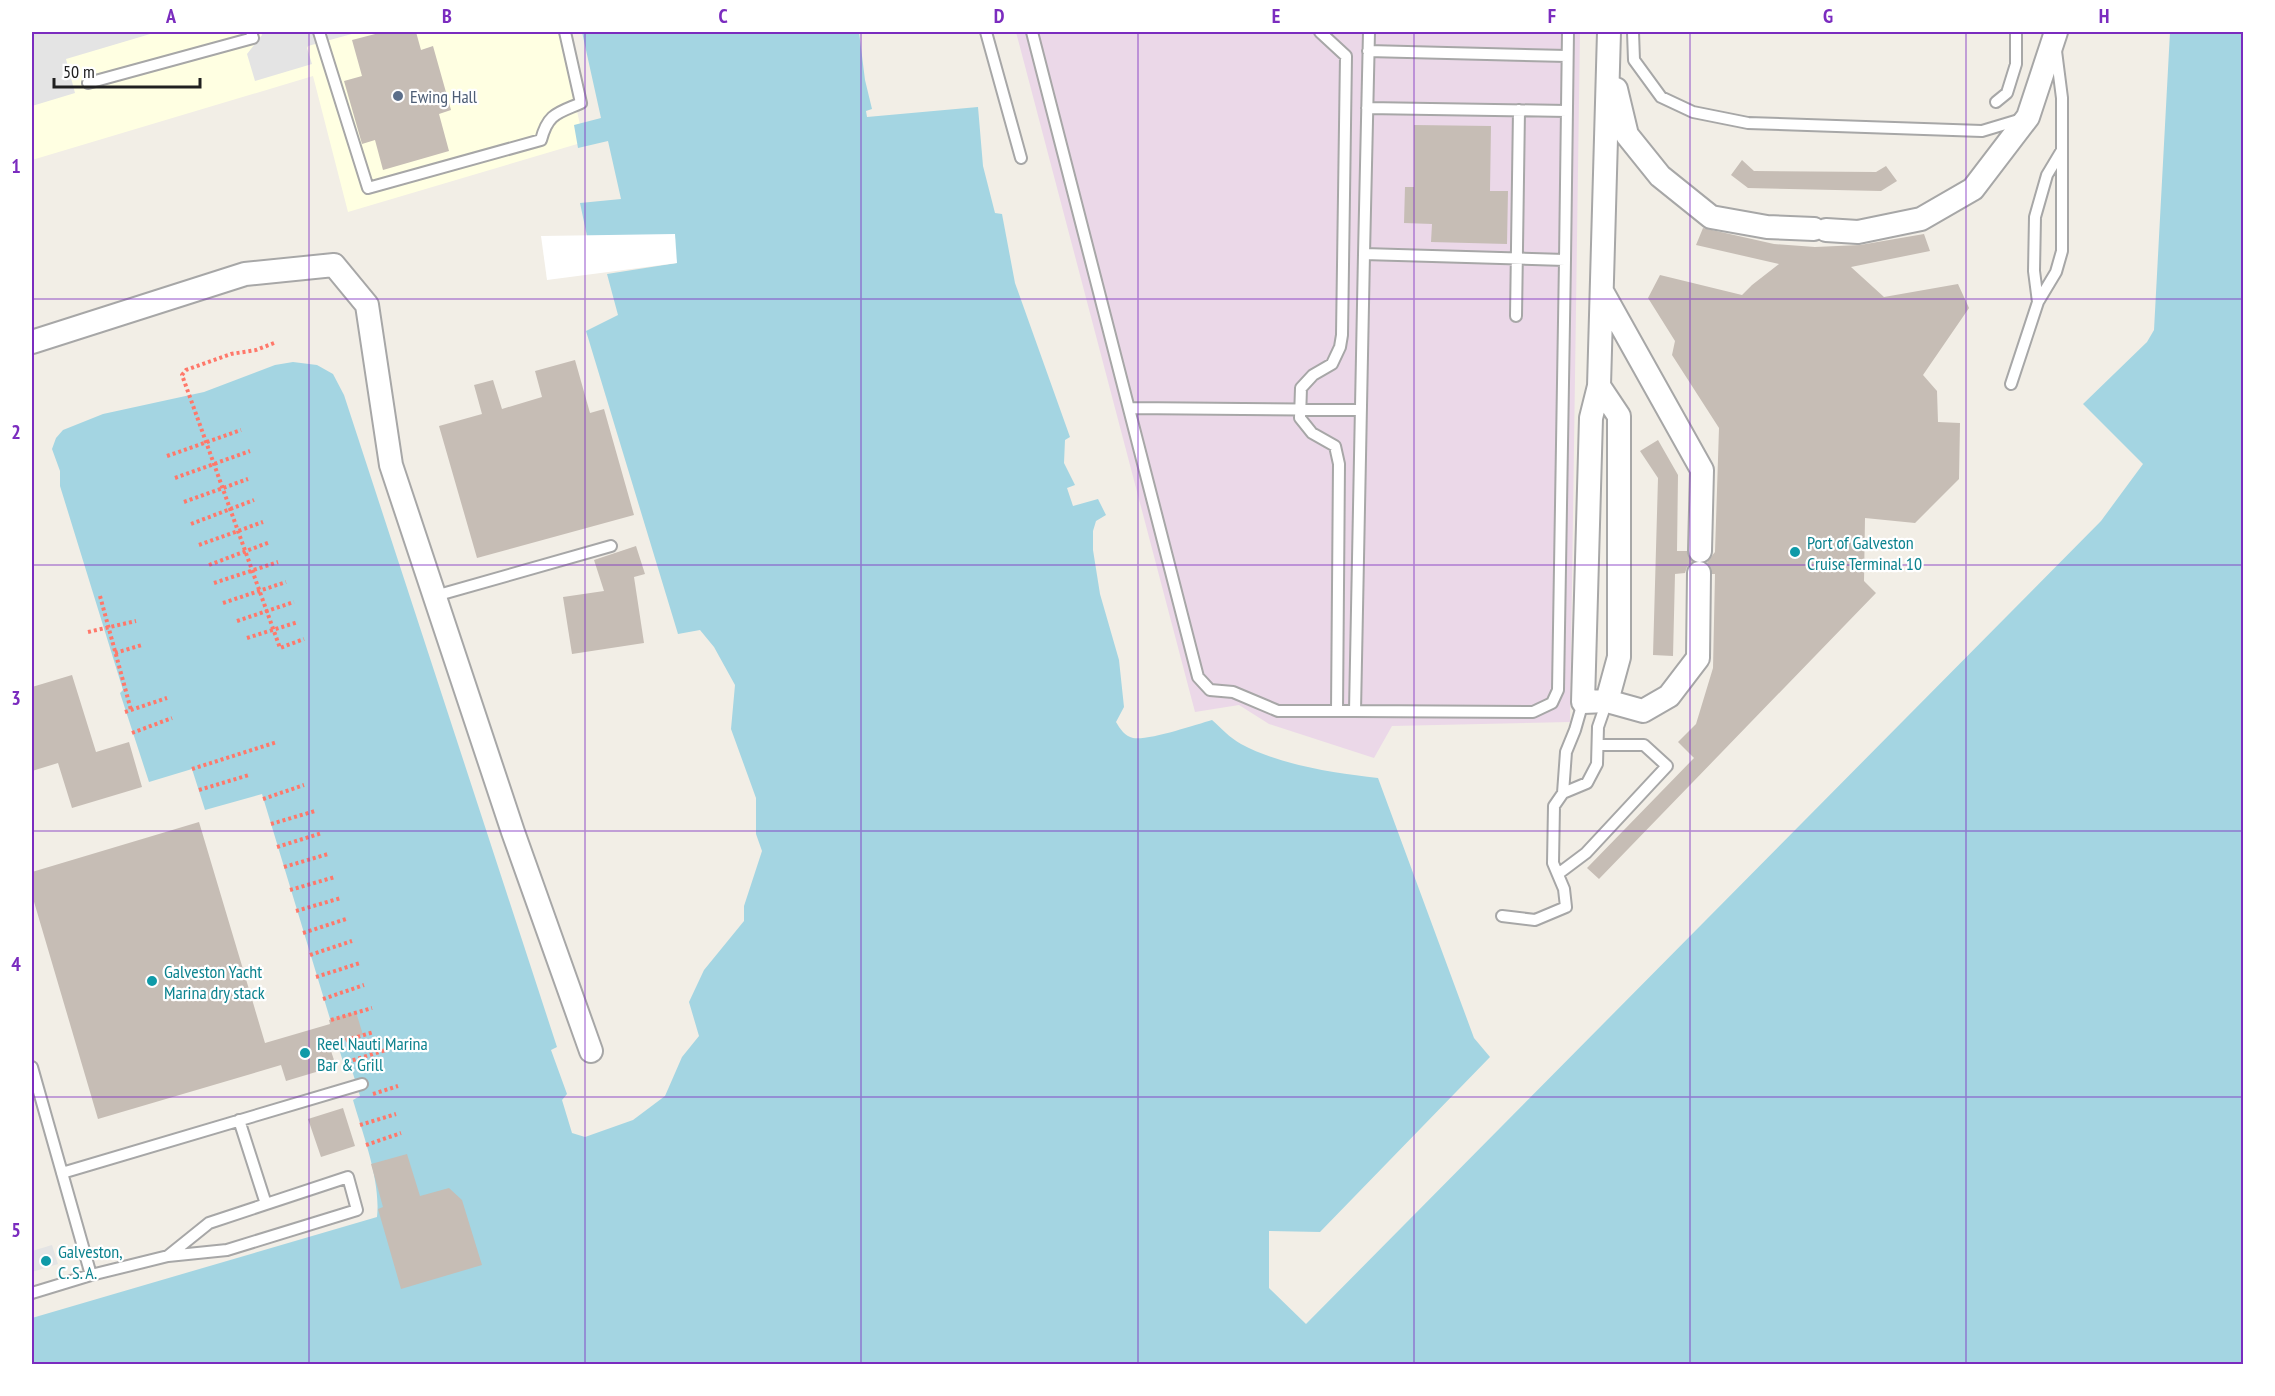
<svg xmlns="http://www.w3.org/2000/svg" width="2275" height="1396" font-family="'PT Sans Narrow',sans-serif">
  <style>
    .industrial { fill: #ebd8e8 }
    .education { fill: #ffffe2 }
    .parking { fill: #e4e4e4 }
    .water { fill: #a4d5e2 }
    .pier { fill: #fff }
    .building { fill: #c6bdb5 }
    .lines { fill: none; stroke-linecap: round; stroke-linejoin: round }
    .lane-casing { stroke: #a7a7a7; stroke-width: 14 }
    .street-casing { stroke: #a7a7a7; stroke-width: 26 }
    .path { stroke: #ff786a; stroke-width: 4; stroke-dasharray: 3 3; stroke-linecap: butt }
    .lane { stroke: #fff; stroke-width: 10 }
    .street { stroke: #fff; stroke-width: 22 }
    .grid { fill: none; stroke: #7b2cbf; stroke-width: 1.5; stroke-opacity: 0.55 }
    .service-dot { fill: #5c6f8a; stroke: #fff; stroke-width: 2 }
    .culture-dot { fill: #0f9aa8; stroke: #fff; stroke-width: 2 }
    .labels { text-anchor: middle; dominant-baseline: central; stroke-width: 4.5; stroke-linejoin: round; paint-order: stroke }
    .service-label { font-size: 18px; fill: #4e5e75; stroke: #fff; text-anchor: start }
    .culture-label { font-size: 18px; fill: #0d838f; stroke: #fff; text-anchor: start }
    .neatline { fill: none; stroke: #7b2cbf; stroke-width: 2 }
    .grid-label { font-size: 20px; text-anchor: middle; font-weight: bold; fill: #7b2cbf }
  </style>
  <rect width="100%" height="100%" fill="#f2eee6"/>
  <path class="industrial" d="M1016,32H1580L1570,722L1392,726L1374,758L1269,724L1239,705L1195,712Z"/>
  <path class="education" d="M32,32H559L584,142L348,212L313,76L32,160Z"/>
  <path class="parking" d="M32,32H157L66,59L75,93L32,106Z
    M261,32H359L308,46L307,48L312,64L255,81L247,54L262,35Z
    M52,1245L58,1264L32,1272V1251Z"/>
  <path class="water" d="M582,32H859L865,80L872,109L866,111L867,117L978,107L983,166L995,213L1002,214L1015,283L1070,437L1065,440L1064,463L1075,485L1067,488L1073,506L1098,499L1106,515L1096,521L1093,531V550L1100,594L1119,660L1124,707L1116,722C1120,729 1125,736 1133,738C1147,741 1195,725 1212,720C1221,728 1230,738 1241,744C1280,765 1334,773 1378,778L1474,1038L1490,1057L1320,1232L1269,1231V1288L1306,1324L2101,521L2143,464L2083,404L2147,342L2154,330L2170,32H2243V1364H32V1318L377,1217C381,1181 363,1135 353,1100L360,1096L350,1064L344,1065L262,794L205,810L192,769L149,782L120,693L123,690L60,486V471L52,449L56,438L63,430L103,414L204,392L275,365L293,362L317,365L333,374L344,395L557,1047L551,1050L567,1094L562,1100L572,1133L585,1137L633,1120L665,1096L682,1057L699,1036L689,1002L704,970L744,921V906L762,851L756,834V798L731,729L735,685L714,647L700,630L678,634L586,331L618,315L607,274L677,263L587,236L580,203L621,199L608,141L578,148L574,125L601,118Z"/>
  <path class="pier" d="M675,234L677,263L547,280L541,236Z"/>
  <path class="building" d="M383,32H416L421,50L433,46L451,110L439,114L449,151L383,170L375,140L362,144L344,81L362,76L352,40Z
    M1414,125L1491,126L1490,191H1508L1507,244L1431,242L1432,224L1404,223L1405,187H1414Z
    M1742,160L1754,171L1876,172L1886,166L1897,181L1881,191L1748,188L1731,175Z
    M1703,228L1774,244L1815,247L1860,245L1924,234L1930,251L1851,267L1884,297L1958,284L1969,308L1923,375L1937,391L1938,422L1960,423L1959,479L1915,523L1865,518L1864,581L1876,593L1599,879L1587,868L1694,758L1678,742L1696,724L1713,668L1715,574H1712L1707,562L1715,552L1719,428L1672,355L1675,341L1648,298L1660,275L1742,295L1752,285L1779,264L1696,245Z
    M575,360L590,413L604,409L634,515L477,558L439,426L482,414L474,385L493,380L502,409L542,397L535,371Z
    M1658,440L1678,475L1677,551H1687L1692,562L1687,567L1685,573L1675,574L1673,656L1653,655L1658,478L1640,451Z
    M636,546L645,574L634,577L644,643L572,654L563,597L604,591L594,560Z
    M72,675L96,752L129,742L142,787L72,808L58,763L32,771V687Z
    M199,822L265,1043L330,1024L329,1020L356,1012L363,1035L329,1045L336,1066L286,1081L281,1065L98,1119L32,895V872Z
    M343,1108L355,1146L321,1157L308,1119Z
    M407,1154L420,1196L449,1188L462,1200L482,1265L401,1289L378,1209L383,1207L371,1164Z"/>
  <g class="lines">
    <defs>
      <path id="lane" d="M319,32L368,188L541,140C548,113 558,113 581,103L565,32
        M986,32L1021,158
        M1032,32L1198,677L1210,690L1233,692L1278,711H1355
        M1320,32L1346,56L1342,335L1340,347L1332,364L1313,375L1301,388L1300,418L1312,433L1335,446L1339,464L1337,711
        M1369,32L1364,254L1565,260L1568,32
        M1633,32L1634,60L1661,97L1693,112L1748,123L1982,131L2022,119
        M1368,51L1567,56
        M2056,51L2062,98V150L2047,175L2035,217L2034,271L2038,302L2056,272L2062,251V150
        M88,83L253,38L251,32
        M1996,102L2007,93L2016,64V32
        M1367,108L1567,111
        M1364,254L1355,711L1533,712L1552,703L1558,690L1565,260
        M1516,316L1519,110
        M2011,384L2038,302
        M1129,408L1361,410
        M435,596L611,546
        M1563,793L1587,783L1597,764L1598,727L1607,701
        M1558,874L1586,853L1667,766L1644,745H1598
        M1502,916L1535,920L1566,907L1564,889L1553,863L1554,806L1563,793L1566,752L1575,730L1583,702
        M32,1067L91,1275
        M239,1120L266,1204
        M62,1173L362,1084
        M32,1293L91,1275L168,1256L227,1250L357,1210L348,1177L209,1223L168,1256"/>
      <path id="street" d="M1609,32L1599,386L1591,418L1583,702L1607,701L1643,711L1669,696L1698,658L1699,573
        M1616,89L1627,135L1660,176L1711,217L1767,227L1814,229
        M1826,230L1858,232L1921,219L1973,189L2028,117L2056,32
        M1603,293L1702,470L1700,551
        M32,342L245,274L334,265L367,305L391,465L513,832L591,1051
        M1599,386L1619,416V657L1607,701"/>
    </defs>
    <use href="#lane" class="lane-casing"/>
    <use href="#street" class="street-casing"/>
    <path class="path" d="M274,343L256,350L231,354L186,370L182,375L280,648L304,639
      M167,456L241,430
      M175,478L250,451
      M184,502L248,479
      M191,524L254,500
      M199,545L263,522
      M209,565L270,542
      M214,583L278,562
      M100,596L131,710
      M223,603L286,582
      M237,621L294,602
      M88,632L136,621
      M247,638L298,622
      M115,653L142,645
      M125,712L167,698
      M132,733L172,718
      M192,769L277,742
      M199,790L249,775
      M263,799L304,785
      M271,824L315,811
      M277,847L322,833
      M284,867L328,854
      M290,890L335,877
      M296,911L341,898
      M303,933L346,919
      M310,955L352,941
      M316,977L360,963
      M323,999L364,985
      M331,1020L372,1008
      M340,1042L374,1032
      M347,1062L386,1050
      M373,1094L398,1086
      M360,1125L396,1114
      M366,1145L401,1133"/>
    <use href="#lane" class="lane"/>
    <use href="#street" class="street"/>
  </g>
  <path class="grid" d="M309,32V1364M585,32V1364M861,32V1364M1138,32V1364M1414,32V1364M1690,32V1364M1966,32V1364M32,299H2244M32,565H2244M32,831H2244M32,1097H2244"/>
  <circle class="service-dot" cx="398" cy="96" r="6"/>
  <g class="culture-dot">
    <circle cx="1795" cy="552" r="6"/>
    <circle cx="152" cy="981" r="6"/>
    <circle cx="305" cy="1053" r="6"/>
    <circle cx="46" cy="1261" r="6"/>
  </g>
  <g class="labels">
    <g class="service-label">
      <text x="410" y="96">Ewing Hall</text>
    </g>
    <g class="culture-label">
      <text x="1807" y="542">Port of Galveston<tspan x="1807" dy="21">Cruise Terminal 10</tspan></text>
      <text x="164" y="971">Galveston Yacht<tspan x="164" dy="21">Marina dry stack</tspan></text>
      <text x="317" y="1043">Reel Nauti Marina<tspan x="317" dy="21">Bar &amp; Grill</tspan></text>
      <text x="58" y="1251">Galveston,<tspan x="58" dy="21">C. S. A.</tspan></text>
    </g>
  </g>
  <rect width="2275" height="1396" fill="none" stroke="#ffffff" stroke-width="66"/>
  <path d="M54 78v9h146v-9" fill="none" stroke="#202020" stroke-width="3"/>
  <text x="63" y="78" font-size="18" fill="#202020" stroke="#ffffff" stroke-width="4.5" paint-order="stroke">50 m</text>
  <rect x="33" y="33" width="2209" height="1330" class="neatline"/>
  <g class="grid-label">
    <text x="171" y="23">A</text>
    <text x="447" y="23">B</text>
    <text x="723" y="23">C</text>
    <text x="999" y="23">D</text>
    <text x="1276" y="23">E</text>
    <text x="1552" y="23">F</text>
    <text x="1828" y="23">G</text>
    <text x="2104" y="23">H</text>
    <text x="16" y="173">1</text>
    <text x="16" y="439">2</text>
    <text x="16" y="705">3</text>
    <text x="16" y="971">4</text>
    <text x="16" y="1237">5</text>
  </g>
</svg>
